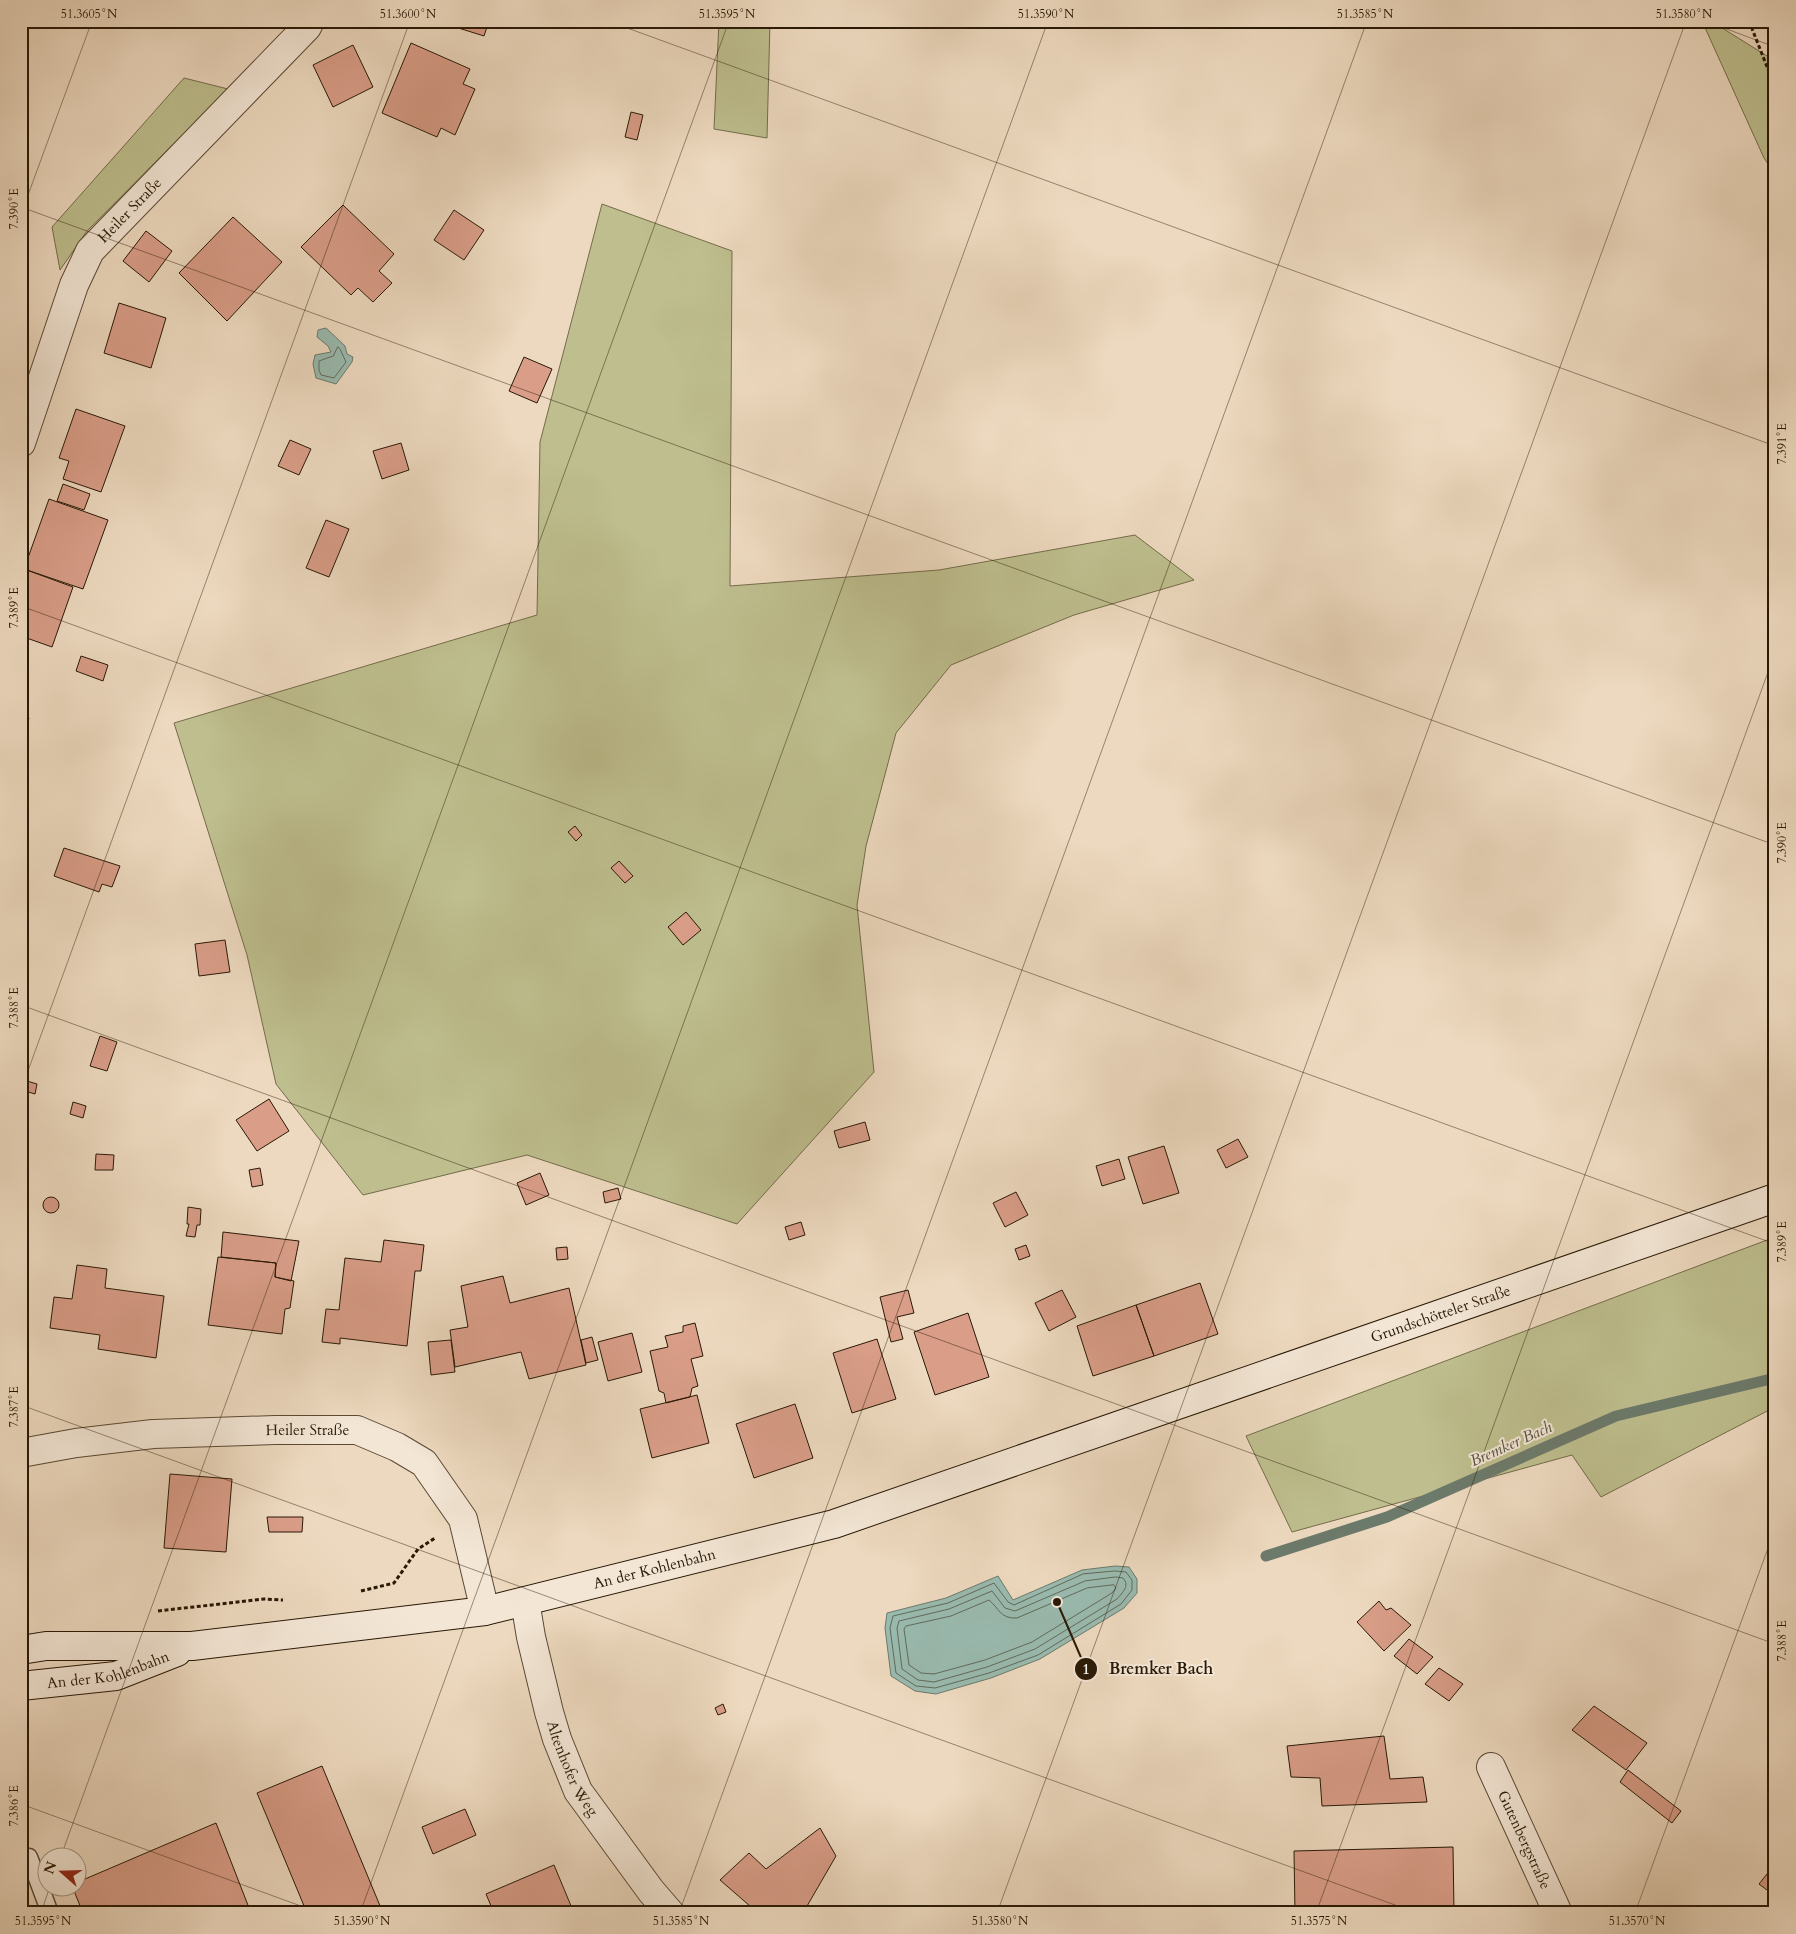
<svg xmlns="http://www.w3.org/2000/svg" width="1796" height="1934" font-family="Cardo,serif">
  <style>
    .green { fill: #bebe8e; stroke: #746c4a }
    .water { fill: #99baaf; stroke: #6c7a6b }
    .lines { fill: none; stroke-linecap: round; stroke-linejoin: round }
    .shore { stroke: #616a5a; stroke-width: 1 }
    .stream { stroke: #6c7a6b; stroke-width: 11 }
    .building { fill: #d99d88; stroke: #291906 }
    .service-casing { stroke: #5a4934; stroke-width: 19 }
    .minor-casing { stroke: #5a4934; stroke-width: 30 }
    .secondary-casing { stroke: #291906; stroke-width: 30 }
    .path { stroke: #291906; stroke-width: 3; stroke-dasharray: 4 2.5; stroke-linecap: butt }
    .service { stroke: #f3e6d5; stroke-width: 16 }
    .minor { stroke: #f3e6d5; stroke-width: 28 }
    .secondary { stroke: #f3e6d5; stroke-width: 28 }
    .ticks { fill: none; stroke: #291906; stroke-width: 1; stroke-opacity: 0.45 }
    .labels { text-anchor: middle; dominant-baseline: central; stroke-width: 4; stroke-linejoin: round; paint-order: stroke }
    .street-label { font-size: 15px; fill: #291906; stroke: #f3e6d5 }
    .water-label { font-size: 16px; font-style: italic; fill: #505141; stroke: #f3e6d5 }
    .leader { fill: none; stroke: #291906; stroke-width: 2 }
    .callout-dot { fill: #291906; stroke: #f3e6d5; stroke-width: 2 }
    .mark-label { font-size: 15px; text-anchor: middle; font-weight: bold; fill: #fff }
    .callout-label { font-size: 16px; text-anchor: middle; font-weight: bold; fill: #291906; stroke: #f3e6d5; stroke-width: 4; stroke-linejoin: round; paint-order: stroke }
    .neatline { fill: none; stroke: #291906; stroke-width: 2 }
    .ticks-label { font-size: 12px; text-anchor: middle; fill: #291906 }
  </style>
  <rect width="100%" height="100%" fill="#edd9bf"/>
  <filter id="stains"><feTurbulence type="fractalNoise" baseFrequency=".004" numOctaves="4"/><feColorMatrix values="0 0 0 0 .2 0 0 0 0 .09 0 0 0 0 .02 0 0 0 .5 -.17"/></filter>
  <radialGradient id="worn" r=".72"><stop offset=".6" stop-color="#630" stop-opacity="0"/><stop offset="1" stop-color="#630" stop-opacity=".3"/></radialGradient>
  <path class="green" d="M719,21H770L767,138L714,129Z
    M1702,21H1711L1775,61V174L1764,158Z
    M184,78L228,89L87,231L60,270L52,227Z
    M602,204L732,251L730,586L939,570L1135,535L1194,580L1074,615L951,665L896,733L866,846L857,905L874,1072L737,1224L527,1155L363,1195L276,1084L247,955L174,723L537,615L540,442Z
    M1775,1237V1407L1601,1497L1572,1455L1292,1532L1246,1436Z"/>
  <path class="water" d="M326,328L345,346L347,354L353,357L352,362L336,384L316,378L313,364L315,355L331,352L328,346L317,337L318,330Z
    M1115,1566L1129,1567L1137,1579V1593L1124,1608L1040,1659L991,1678L936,1694L915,1691L891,1676L885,1628L887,1613L946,1598L998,1576L1013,1600L1082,1570Z"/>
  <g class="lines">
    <path class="shore" d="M338,347L340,349L346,362L334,378L321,375L319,370V361L333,356Z
      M1115,1571L1126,1572L1132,1580V1590L1121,1604L1038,1655L989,1673L935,1688L916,1686L896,1673L890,1628L893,1616L948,1603L994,1583L1008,1602L1014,1605L1083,1574Z
      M1116,1577L1123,1578C1130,1586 1123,1592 1117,1599L1035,1649L987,1667L934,1682L918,1680L902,1669L897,1628L899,1621L949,1609L992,1591L1005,1608L1015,1611L1085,1581Z
      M1114,1585L1116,1588L1112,1593L1032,1642L985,1660L934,1674L921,1673L909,1665L904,1629L906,1626L951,1616L989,1600C999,1608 1000,1619 1017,1618L1087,1588Z"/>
    <path class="stream" d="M1266,1556L1387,1517L1616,1416L1775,1378"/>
  </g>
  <path class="building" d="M453,21H489L484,36L452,26Z
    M411,43L470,69L463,84L475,89L455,135L441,128L437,137L382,113Z
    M353,45L373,87L333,107L313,65Z
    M631,112L643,115L637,140L625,137Z
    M343,205L394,254L379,271L392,283L373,302L358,288L351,295L301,247Z
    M454,210L484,230L464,260L434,240Z
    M233,217L282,262L227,321L179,273Z
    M146,231L172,251L149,282L123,261Z
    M119,303L166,318L151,368L104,353Z
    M524,357L552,369L537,403L509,391Z
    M76,409L125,426L101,492L63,479L69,461L59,458Z
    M290,440L311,449L299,475L278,466Z
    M401,443L409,470L382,479L373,451Z
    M63,484L90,494L84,510L57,501Z
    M49,499L108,520L83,589L24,569Z
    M326,520L349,529L329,577L306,568Z
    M24,569L73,587L52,647L21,636V577Z
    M81,656L108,665L103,681L76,671Z
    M21,716L29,718L21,741Z
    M575,826L582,835L576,841L568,832Z
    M64,848L120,866L112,887L102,884L99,892L54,876Z
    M619,861L633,876L625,883L611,868Z
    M686,912L701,930L683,945L668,927Z
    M225,940L230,972L199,976L195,944Z
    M100,1036L117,1042L107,1071L90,1066Z
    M27,1081L37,1084L35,1094L25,1091Z
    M269,1099L289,1131L257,1151L236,1120Z
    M73,1102L86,1106L83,1118L70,1114Z
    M865,1122L870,1140L839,1148L834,1131Z
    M1238,1139L1248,1157L1226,1168L1217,1150Z
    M1164,1146L1179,1193L1143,1204L1128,1157Z
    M96,1154L114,1155L113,1170H95Z
    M1119,1159L1125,1179L1102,1186L1096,1166Z
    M260,1168L263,1185L252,1187L249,1170Z
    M540,1173L549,1195L526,1205L517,1183Z
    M618,1188L621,1199L605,1203L603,1192Z
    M1016,1192L1028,1215L1005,1227L993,1203Z
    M43 1205a8 8 0 1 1 16 0a8 8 0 1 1-16 0Z
    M188,1207L201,1209L200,1225H197L195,1237L186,1236L189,1224H187Z
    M801,1222L805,1235L789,1240L785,1227Z
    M223,1232L299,1241L291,1281L275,1277L276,1263L221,1257Z
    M384,1240L424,1245L421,1271H415L407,1346L340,1338V1344L322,1342L326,1309L339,1310L345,1258L381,1262Z
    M1026,1245L1030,1256L1019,1260L1015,1249Z
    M567,1247L568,1259L557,1260L556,1248Z
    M218,1257L276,1263L275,1277L294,1281L290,1308L285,1309L282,1334L208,1325Z
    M77,1265L107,1269L105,1288L164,1296L156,1358L98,1349L100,1335L50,1328L54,1297L72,1299Z
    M503,1276L510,1303L569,1288L586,1365L529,1379L521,1352L455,1367L450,1330L468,1327L461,1286Z
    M1200,1283L1218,1334L1154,1356L1136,1305Z
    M908,1290L914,1313L897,1317L903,1339L891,1342L880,1297Z
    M1062,1290L1076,1317L1049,1331L1035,1303Z
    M1136,1305L1154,1356L1093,1376L1077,1326Z
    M968,1313L989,1377L935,1395L914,1332Z
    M695,1323L703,1356L691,1359L698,1386L692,1388L690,1397L666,1403L664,1393L659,1391L650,1351L668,1347L665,1336L683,1332V1326Z
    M632,1333L642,1372L608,1381L598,1342Z
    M592,1337L598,1360L586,1363L581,1340Z
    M877,1339L896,1399L852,1413L833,1353Z
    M451,1340L455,1372L431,1375L428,1342Z
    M21,1378L28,1379L21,1411Z
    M697,1395L709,1443L652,1458L640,1409Z
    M795,1404L813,1458L754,1478L736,1424Z
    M170,1474L232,1479L226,1552L164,1548Z
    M267,1517H303L302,1532H269Z
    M1379,1601L1386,1610L1391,1608L1411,1625L1384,1651L1357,1622Z
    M1409,1639L1433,1657L1417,1674L1394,1656Z
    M1439,1668L1463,1684L1449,1701L1425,1684Z
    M723,1704L726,1712L718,1715L715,1708Z
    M1594,1706L1647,1743L1626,1770L1572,1730Z
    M1384,1736L1390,1779L1423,1777L1427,1802L1322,1806L1320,1778L1291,1777L1287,1746Z
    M322,1766L383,1913H307L257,1793Z
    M1628,1770L1681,1811L1672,1823L1620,1782Z
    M465,1809L476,1835L433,1854L422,1827Z
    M216,1823L251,1913H83L72,1886H78V1882Z
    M820,1828L836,1856L803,1913H758L720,1880L749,1853L766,1869Z
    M1453,1847L1454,1913H1295L1294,1851Z
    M1775,1864V1896L1759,1884Z
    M554,1865L574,1913H494L486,1894Z"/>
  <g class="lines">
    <defs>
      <path id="service" d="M29,1857L50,1913"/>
      <g id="minor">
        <path id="s1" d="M21,443L74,285L90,251L307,27L310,21"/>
        <path id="s2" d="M21,1453L76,1443L153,1434L275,1430H357L397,1447L424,1463L440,1486L463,1519L485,1611"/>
        <path id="s3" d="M525,1601L531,1637L549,1712L557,1739L578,1791L651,1891L670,1913"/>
        <path id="s4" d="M1491,1767L1558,1913"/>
      </g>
      <g id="secondary">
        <path id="s5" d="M21,1650L46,1646H192L485,1611L834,1524L1775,1198"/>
        <path id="s6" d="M21,1686L116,1676L177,1652"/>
      </g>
    </defs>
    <use href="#service" class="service-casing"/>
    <use href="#minor" class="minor-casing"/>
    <use href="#secondary" class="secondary-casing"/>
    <path class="path" d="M1749,21L1775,87
      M361,1591L394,1583L418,1549L435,1538
      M158,1611L264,1599L283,1600"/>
    <use href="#service" class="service"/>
    <use href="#minor" class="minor"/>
    <use href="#secondary" class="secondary"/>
  </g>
  <path class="ticks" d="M608,21L1775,446M1705,21L1775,47M21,207L1775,845M21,214L92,21M21,606L1775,1244M21,1005L1775,1644M21,1090L410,21M21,1405L1417,1913M21,1804L320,1913M61,1856L729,21M41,1913L50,1886M360,1913L1048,21M679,1913L1367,21M997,1913L1686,21M1316,1913L1775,653M1635,1913L1775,1529"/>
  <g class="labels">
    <g class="street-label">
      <text stroke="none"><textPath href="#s1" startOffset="261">Heiler Straße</textPath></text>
      <text stroke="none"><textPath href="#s5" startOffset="1468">Grundschötteler Straße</textPath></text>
      <text stroke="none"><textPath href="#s2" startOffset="288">Heiler Straße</textPath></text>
      <text stroke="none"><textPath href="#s5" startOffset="641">An der Kohlenbahn</textPath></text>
      <text stroke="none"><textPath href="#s6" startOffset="89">An der Kohlenbahn</textPath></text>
      <text stroke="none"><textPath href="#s3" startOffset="175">Altenhofer Weg</textPath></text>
      <text stroke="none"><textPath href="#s4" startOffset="80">Gutenbergstraße</textPath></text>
    </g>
    <g class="water-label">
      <text transform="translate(1511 1444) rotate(-24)">Bremker Bach</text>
    </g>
  </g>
  <path class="leader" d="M1057 1602L1086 1669"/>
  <g class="callout-dot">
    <circle cx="1057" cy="1602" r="5"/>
    <circle cx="1086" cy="1669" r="12"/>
  </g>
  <g class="mark-label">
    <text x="1086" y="1674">1</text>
  </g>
  <g class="callout-label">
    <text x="1161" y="1674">Bremker Bach</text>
  </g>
  <rect width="1796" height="1934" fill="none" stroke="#edd9bf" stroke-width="55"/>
  <g transform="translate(62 1872) rotate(290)"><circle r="24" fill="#f3e6d5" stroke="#a29482"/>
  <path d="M0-4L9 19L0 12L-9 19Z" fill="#8f2418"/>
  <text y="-8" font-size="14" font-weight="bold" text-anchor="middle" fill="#291906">N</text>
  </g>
  <rect x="28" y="28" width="1740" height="1878" class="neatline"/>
  <g class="ticks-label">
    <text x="89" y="18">51.3605°N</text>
    <text x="408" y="18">51.3600°N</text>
    <text x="727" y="18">51.3595°N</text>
    <text x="1046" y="18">51.3590°N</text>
    <text x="1365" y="18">51.3585°N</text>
    <text x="1684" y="18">51.3580°N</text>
    <text transform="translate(14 209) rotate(-90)" y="4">7.390°E</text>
    <text transform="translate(1782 444) rotate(-90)" y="4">7.391°E</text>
    <text transform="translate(14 608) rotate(-90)" y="4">7.389°E</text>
    <text transform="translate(1782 843) rotate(-90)" y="4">7.390°E</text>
    <text transform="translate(14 1008) rotate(-90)" y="4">7.388°E</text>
    <text transform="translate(1782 1242) rotate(-90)" y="4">7.389°E</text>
    <text transform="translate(14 1407) rotate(-90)" y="4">7.387°E</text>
    <text transform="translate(1782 1641) rotate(-90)" y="4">7.388°E</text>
    <text transform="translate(14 1806) rotate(-90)" y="4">7.386°E</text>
    <text x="43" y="1925">51.3595°N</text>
    <text x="362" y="1925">51.3590°N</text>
    <text x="681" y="1925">51.3585°N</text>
    <text x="1000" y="1925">51.3580°N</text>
    <text x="1319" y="1925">51.3575°N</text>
    <text x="1637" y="1925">51.3570°N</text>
  </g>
  <rect width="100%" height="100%" filter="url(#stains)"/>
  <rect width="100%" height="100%" fill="url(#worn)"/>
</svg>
